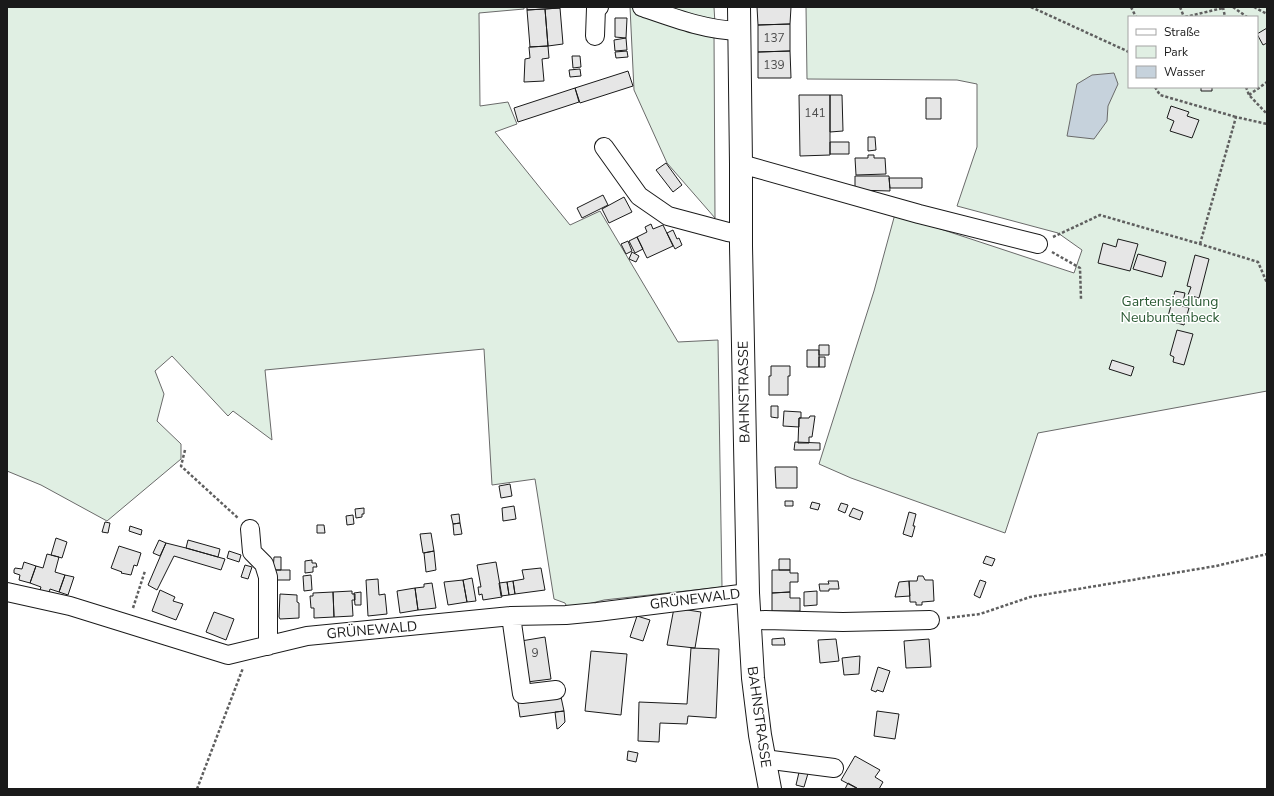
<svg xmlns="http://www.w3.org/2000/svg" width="1274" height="796" font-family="'Nunito Sans',sans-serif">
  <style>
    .green { fill: #e0efe3; stroke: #6a6a6a; fill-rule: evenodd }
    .water { fill: #c6d2dc; stroke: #6a6a6a }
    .building { fill: #e6e6e6; stroke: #1a1a1a }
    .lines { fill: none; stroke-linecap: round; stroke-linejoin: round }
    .minor-casing { stroke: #1a1a1a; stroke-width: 20 }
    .major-casing { stroke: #1a1a1a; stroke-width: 24 }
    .path { stroke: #5f5f5f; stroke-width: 2.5; stroke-dasharray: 3 2; stroke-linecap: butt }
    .minor { stroke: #fff; stroke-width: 18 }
    .major { stroke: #fff; stroke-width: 22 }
    .labels { text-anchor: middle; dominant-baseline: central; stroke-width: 3; stroke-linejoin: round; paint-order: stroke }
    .number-label { font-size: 12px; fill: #4d4d4d }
    .park-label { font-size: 14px; fill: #2b5a34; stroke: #fff }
    .street-label { font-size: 14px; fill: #1a1a1a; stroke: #fff }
  </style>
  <rect width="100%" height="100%" fill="#fff"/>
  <path class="green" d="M7,7H524V9L479,13L480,106L508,102L517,124L495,132L570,225L600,211L678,342L718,340L722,587L604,600L568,609L565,603L554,599L535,479L492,485L484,349L265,370L272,440L233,411L228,416L172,356L155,371L164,394L157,421L181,444V459L107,521L41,485L7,471Z
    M630,7L714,32L715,218L667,163L634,90Z
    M655,7H714L715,24Z
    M806,7H1267V391L1038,433L1005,533L851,478L819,464L874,291L895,214L1074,273L1082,250L1058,233L957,206L977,147V84L957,80L807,79ZM1129,17H1257V87H1129Z"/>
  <path class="water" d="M1114,73L1118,84L1108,106L1107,121L1094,139L1067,136L1077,84L1092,75Z"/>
  <path class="building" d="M527,7H560V8L527,10Z
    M757,7H791L790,24L758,25Z
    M560,8L563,44L548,46L545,9Z
    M545,9L548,46L530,47L527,10Z
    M615,18H627L626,38L615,37Z
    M790,24V51L758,52V25Z
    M1267,28V43L1263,45L1257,34Z
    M626,38L627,50L615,51L614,40Z
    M548,46L549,58L542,59L544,81L524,82L525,59L530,58L529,47Z
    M627,51L628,57L616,58L615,52Z
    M790,51L791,78H758V52Z
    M572,56H580L581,67L573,68Z
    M580,69L581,76L570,77L569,70Z
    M628,71L633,86L580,103L575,88Z
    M1201,87H1212V91H1201Z
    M575,88L579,102L518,122L514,108Z
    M799,95H830V155L800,156Z
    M830,95H842L843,131L830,132Z
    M926,98H941V119H926Z
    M1171,106L1189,112L1187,116L1199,120L1192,138L1170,131L1174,121L1167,118Z
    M868,137H875L876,150L868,151Z
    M830,142H849V154H830Z
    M868,155H874V158H885L886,174L856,175L855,158H868Z
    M666,163L682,185L673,192L656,170Z
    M855,176H889L890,191L855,190Z
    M889,178H922V188H890Z
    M603,195L608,205L582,218L577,208Z
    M624,197L632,212L609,223L602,209Z
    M651,224L653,229L663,225L673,246L647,258L637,237L647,232L645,227Z
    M673,230L677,239L679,238L682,245L675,249L667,233Z
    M637,237L643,249L635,253L629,241Z
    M1118,239L1138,244L1130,271L1098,263L1103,243L1116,247Z
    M628,241L632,251L626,254L621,244Z
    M632,252L639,256L636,262L629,259Z
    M1138,254L1166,262L1162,277L1133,269Z
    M1195,255L1209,259L1199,298L1188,295L1191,287L1187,286Z
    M1175,291L1185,293L1182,306L1189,308L1184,325L1167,320Z
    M1177,330L1193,334L1184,365L1173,362L1174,357L1170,355Z
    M819,345H829V355H819Z
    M807,350H819V367H807Z
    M819,357H825V367H819Z
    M1112,360L1134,367L1131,376L1109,369Z
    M771,366H790V376H788V395H769V376H771Z
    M771,406H778V418L771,417Z
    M784,411L801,412V418H799V427L783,426Z
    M810,416H815L812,437H809V443H798L799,418H809Z
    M795,442L820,443V450H794Z
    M775,467H797V488H776Z
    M510,484L512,496L501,498L499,486Z
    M785,501H793V506H785Z
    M812,502L820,504L818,510L810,508Z
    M841,503L848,505L845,513L838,510Z
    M514,506L516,519L503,521L502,508Z
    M364,508V514H362V517L356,518L355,509Z
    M853,508L863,512L860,520L849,516Z
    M909,512L916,514L913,526H915L912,537L903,534Z
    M459,514L460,523L453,524L451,515Z
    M353,515L354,524L347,525L346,516Z
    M105,522L110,523L108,533L102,532Z
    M460,523L462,534L454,535L453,524Z
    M317,525H324L325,533H317Z
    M130,526L142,530L141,535L129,531Z
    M431,533L434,551L423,553L420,534Z
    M56,538L67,542L62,558L51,555Z
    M159,540L166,543L160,556L153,553Z
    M188,540L220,549L218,557L186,548Z
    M166,543L186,548L225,559L221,570L174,556L157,590L148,585Z
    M119,546L141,553L137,566L134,565L131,575L121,573L122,572L111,568Z
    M229,551L241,555L239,562L227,558Z
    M434,551L436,570L426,572L424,553Z
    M47,554L59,557L55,572L65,575L59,592L50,589L49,593L40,590L41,587L30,583L36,566L43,568Z
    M986,556L995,559L992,566L983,563Z
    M274,557H281V570H273Z
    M779,559H790V570H779Z
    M312,560V563H316L317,567H313V572L305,573V561Z
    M24,562L36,566L30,583L19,580L20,575L14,573V570L15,568L22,569Z
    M496,562L502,597L483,600L482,594L479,595L478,587H481L477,565Z
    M245,565L252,567L248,579L241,577Z
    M541,568L545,590L515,594L513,581L524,579L522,570Z
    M273,570H290V580H273Z
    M772,570H790V573H798V582H790V592L772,593Z
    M65,575L74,577L68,595L59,592Z
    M311,575L312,590L304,591L303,576Z
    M918,576H923L925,580H933L934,601L922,602V605H916V602H910L909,581H917Z
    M472,578L476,601L467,602L463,580Z
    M378,579L379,595L385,594L387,614L368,616L366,580Z
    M463,580L467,602L448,605L444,582Z
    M980,580L986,582L980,598L974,595Z
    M513,581L515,594L509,595L507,582Z
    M828,581H838L839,589H829V591H820L819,584H829Z
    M909,581L910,596L895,597L899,582Z
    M507,582L509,595L501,596L499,583Z
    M432,583L436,608L418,610L415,588L424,587V584Z
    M415,588L418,610L400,613L397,591Z
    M160,590L175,597L173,601L183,604L176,620L152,611Z
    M352,591V594H355V600H352L353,616L334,617L333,592Z
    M817,591V605L804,606V592Z
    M333,592L334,617L314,618V608H311L310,596H313V593Z
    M361,592V605H355L354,593Z
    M790,592V598H800V611H772V593Z
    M280,594L297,595V602L299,603V618L280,619L279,617Z
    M674,608L701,612L695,648L667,645Z
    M214,612L234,619L226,640L206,632Z
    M637,616L650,620L643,641L630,637Z
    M545,637L551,679L527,682L521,641Z
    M784,638L785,645H772V639Z
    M836,639L839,661L820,663L818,640Z
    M929,639L931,667L906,668L904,641Z
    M691,648L719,649L716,718L688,716L687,724L660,723L659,742L638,741L639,702L687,704Z
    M591,651L627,654L621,715L585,711Z
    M860,656L859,674L844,675L842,658Z
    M878,667L890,671L883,692L877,690L876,692L871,690Z
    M561,697L564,711L520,717L518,703Z
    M564,711L565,722L559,728L557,729L555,712Z
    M877,711L899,714L895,739L874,736Z
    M628,751L638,753L636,762L627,760Z
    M855,756L880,770L875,777L883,782L879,789H858L841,780Z
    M800,768L809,770L804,787L796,785Z
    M848,783L857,788V789H845Z"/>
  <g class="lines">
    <defs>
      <path id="minor" d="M642,7C674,18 705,30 739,31
        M595,36L596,8L599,7
        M604,147L639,196L668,216L728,232L741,234
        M741,164L919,214L1038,244
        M250,529L252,552L264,564L268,577V646
        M7,592L70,606L228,655L307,636L511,616L566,615L597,612L748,593
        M511,616L522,694L556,690
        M749,621L765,620L843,622L930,620
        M764,759L834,768"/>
      <path id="major" d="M739,7L741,164V246L748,593L753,678L760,735L770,789"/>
    </defs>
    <use href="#minor" class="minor-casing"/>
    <use href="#major" class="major-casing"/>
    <path class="path" d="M1031,7L1129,52
      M1131,7L1136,17
      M1180,7L1184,17
      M1223,7L1225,17
      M1233,7L1247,17
      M1254,7L1267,14
      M1185,17L1223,8
      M1155,87L1160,95L1236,117
      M1246,87L1249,95L1267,114
      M1249,95L1267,82
      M1053,237L1100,215L1200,244L1258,262L1267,283
      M1200,244L1236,117L1267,124
      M1052,252L1080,268L1081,299
      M185,450L181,466L238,518
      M133,608L145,571
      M947,618L980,614L1030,597L1216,566L1267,554
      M197,789L243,668"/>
    <use href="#minor" class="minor"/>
    <use href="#major" class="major"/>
  </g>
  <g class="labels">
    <g class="number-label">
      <text x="774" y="38">137</text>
      <text x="774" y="65">139</text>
      <text x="815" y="113">141</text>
      <text x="535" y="653">9</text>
    </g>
    <g class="park-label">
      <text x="1170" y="301">Gartensiedlung<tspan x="1170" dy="16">Neubuntenbeck</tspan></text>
    </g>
    <g class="street-label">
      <text transform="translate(744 392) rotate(-91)">BAHNSTRASSE</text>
      <text transform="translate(695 599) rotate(-7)">GRÜNEWALD</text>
      <text transform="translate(372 630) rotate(-5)">GRÜNEWALD</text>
      <text transform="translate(759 717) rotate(82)">BAHNSTRASSE</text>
    </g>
  </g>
  <rect width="1274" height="796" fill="none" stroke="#1a1a1a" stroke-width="16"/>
  <rect x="1128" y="16" width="130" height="72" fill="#ffffff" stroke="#a3a3a3"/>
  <rect x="1136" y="29" width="20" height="6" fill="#ffffff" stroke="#a3a3a3"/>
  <text x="1164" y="36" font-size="12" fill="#1a1a1a">Straße</text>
  <rect x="1136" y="46" width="20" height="12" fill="#e0efe3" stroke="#a3a3a3"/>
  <text x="1164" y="56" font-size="12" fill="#1a1a1a">Park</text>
  <rect x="1136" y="66" width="20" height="12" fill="#c6d2dc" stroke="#a3a3a3"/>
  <text x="1164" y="76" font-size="12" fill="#1a1a1a">Wasser</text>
</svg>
